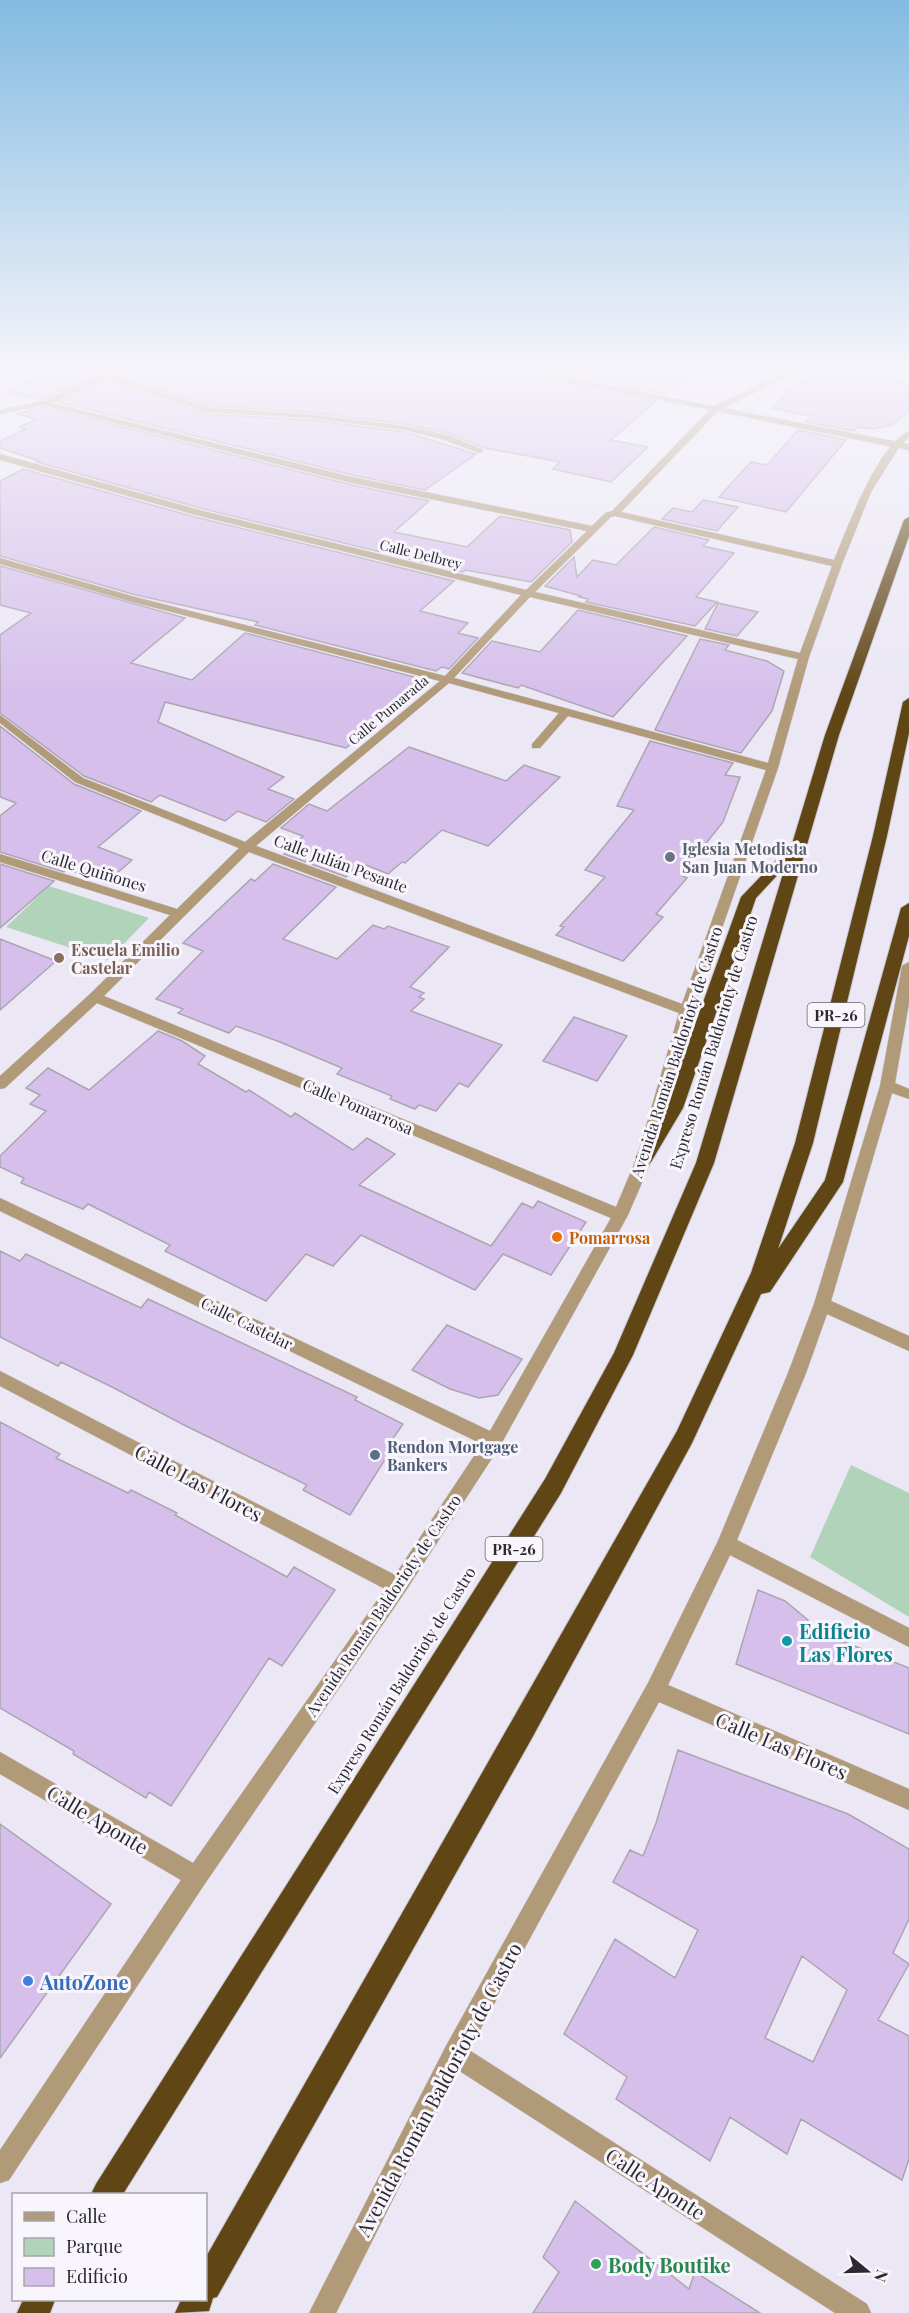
<svg xmlns="http://www.w3.org/2000/svg" width="909" height="2313" font-family="'Playfair Display',serif">
  <style>
    .green { fill: #b1d3ba }
    .building { fill: #d6c0eb; stroke: #aba5b1; stroke-width: 1.5; fill-rule: evenodd }
    .lines { fill: none; stroke-linecap: round; stroke-linejoin: round }
    .minor-casing { stroke: #c9c5d1; stroke-width: 1 }
    .tertiary-casing { stroke: #c9c5d1; stroke-width: 1 }
    .motorway-casing { stroke: #c9c5d1; stroke-width: 2 }
    .minor { fill: #b19a78; fill-rule: evenodd }
    .tertiary { fill: #b19a78; fill-rule: evenodd }
    .motorway { fill: #604515; fill-rule: evenodd }
    .worship-dot { fill: #6b7280; stroke: #f8f5fd; stroke-width: 2 }
    .education-dot { fill: #8d6e63; stroke: #f8f5fd; stroke-width: 2 }
    .food-dot { fill: #e8710a; stroke: #f8f5fd; stroke-width: 2 }
    .service-dot { fill: #5c6f8a; stroke: #f8f5fd; stroke-width: 2 }
    .culture-dot { fill: #0f9aa8; stroke: #f8f5fd; stroke-width: 2 }
    .shop-dot { fill: #3f7fe0; stroke: #f8f5fd; stroke-width: 2 }
    .leisure-dot { fill: #2e9e5b; stroke: #f8f5fd; stroke-width: 2 }
    .labels { text-anchor: middle; dominant-baseline: central; stroke-width: 6; stroke-linejoin: round; paint-order: stroke }
    .far-street-label { font-size: 14px; fill: #2c2a2f; stroke: #f8f5fd }
    .shield { fill: #f8f5fd; stroke: #69676d; stroke-width: 1.5 }
    .shield-label { font-size: 15px; font-weight: bold; fill: #2c2a2f }
    .worship-label { font-size: 16px; font-weight: bold; fill: #5b616d; stroke: #f8f5fd; text-anchor: start }
    .street-label { font-size: 16px; fill: #2c2a2f; stroke: #f8f5fd }
    .education-label { font-size: 16px; font-weight: bold; fill: #785e54; stroke: #f8f5fd; text-anchor: start }
    .food-label { font-size: 16px; font-weight: bold; fill: #c56008; stroke: #f8f5fd; text-anchor: start }
    .service-label { font-size: 16px; font-weight: bold; fill: #4e5e75; stroke: #f8f5fd; text-anchor: start }
    .near-street-label { font-size: 20px; fill: #2c2a2f; stroke: #f8f5fd }
    .near-culture-label { font-size: 20px; font-weight: bold; fill: #0d838f; stroke: #f8f5fd; text-anchor: start }
    .near-shop-label { font-size: 20px; font-weight: bold; fill: #366cbe; stroke: #f8f5fd; text-anchor: start }
    .near-leisure-label { font-size: 20px; font-weight: bold; fill: #27864d; stroke: #f8f5fd; text-anchor: start }
  </style>
  <rect width="100%" height="100%" fill="#ebe7f5"/>
  <path class="green" d="M49,886L149,918L108,960L6,927Z
    M851,1465L909,1493V1617L810,1557Z"/>
  <path class="building" d="M73,370L107,371L41,399L7,393L48,373L59,376Z
    M147,370H509L656,401L611,440L648,447L611,482L553,469L560,462L485,448L447,433L405,424L308,412L209,406L119,376L132,378Z
    M539,370H692L664,394Z
    M824,370H852L909,384V410L893,425L873,429L857,427L854,431L806,422L811,416L772,408L797,383L802,384Z
    M106,381L207,414L308,420L405,432L476,454L425,490L352,475L59,402Z
    M44,407L352,485L429,501L394,532L467,547L500,516L570,530L572,542L531,582L466,570L463,572L204,509L37,462L39,461L0,448V441L26,429L20,427L37,419L17,414Z
    M798,430L846,440L786,512L719,497L751,462L767,465Z
    M23,469L195,517L454,581L420,611L468,623L458,633L478,638L449,669L442,667L436,671L255,625L258,622L136,595L0,556V481Z
    M703,500L738,507L717,531L662,519L673,508L692,512Z
    M654,527L709,540L703,546L734,553L696,597L717,602L695,626L586,602L588,599L579,597L581,596L545,586L574,557L577,577L593,560L616,565Z
    M0,566L185,618L131,663L192,680L245,633L426,680L346,748L165,702L158,722L284,777L268,789L294,799L266,822L238,811L225,821L160,795L151,802L84,776L0,713V635L31,613L0,605Z
    M718,603L758,612L737,636L705,629Z
    M578,610L687,636L613,717L521,685L518,688L462,673L492,641L540,652Z
    M700,639L729,645L725,650L767,661L784,671L772,711L741,753L655,730Z
    M0,726L74,784L141,811L98,847L132,860L106,883L67,869L64,872L0,852V816L16,803L0,797Z
    M650,741L733,763L725,775L740,777L723,822L681,875L687,878L656,914L663,917L623,961L556,935L564,927L560,926L605,877L585,870L634,810L617,806Z
    M409,747L506,781L524,765L560,777L488,846L442,830L405,863L402,862L388,874L361,863L346,877L284,854L303,836L281,828L309,804L327,811Z
    M0,864L54,881L0,928Z
    M273,864L336,887L283,939L337,959L373,925L384,929L388,926L449,947L410,987L424,993L419,997L424,999L411,1011L502,1045L468,1087L459,1083L436,1111L419,1105L415,1109L390,1099L392,1096L337,1074L342,1068L280,1042L236,1026L229,1033L178,1013L183,1009L156,999L203,951L183,943L251,879L255,881Z
    M0,939L56,961L0,1010Z
    M574,1017L627,1036L597,1081L543,1061Z
    M158,1031L182,1041L205,1056L198,1064L246,1092L249,1090L291,1117L295,1113L353,1150L367,1138L395,1154L359,1185L491,1246L522,1203L533,1208L538,1201L586,1222L551,1275L503,1254L475,1290L361,1235L333,1266L306,1254L266,1301L165,1251L170,1245L88,1204L83,1209L21,1183L24,1178L0,1167V1156L46,1111L30,1104L40,1095L26,1088L48,1068L89,1090Z
    M0,1251L20,1261L26,1254L141,1308L148,1299L357,1397L355,1400L403,1424L392,1440L396,1442L350,1515L303,1490L307,1485L184,1425L114,1388L61,1362L58,1366L0,1337Z
    M447,1325L522,1359L498,1395L479,1398L450,1389L412,1370Z
    M0,1422L60,1454L56,1458L128,1493L131,1490L177,1513L175,1515L287,1577L294,1567L335,1590L282,1666L269,1658L171,1806L149,1792L146,1798L73,1754L74,1751L0,1708Z
    M758,1590L785,1601L808,1620L806,1631L825,1634L909,1668V1734L736,1664Z
    M678,1750L848,1814L909,1849V1919L893,1953L909,1964L878,2020L909,2036V2159L902,2180L801,2119L787,2154L730,2117L710,2161L616,2099L627,2077L564,2034L615,1939L675,1978L698,1930L613,1882L630,1850L643,1856L656,1823ZM802,1956L847,1990L813,2062L765,2038Z
    M0,1824L111,1904L0,2058Z
    M575,2201L689,2289L695,2272L760,2313H533L559,2272L543,2257Z"/>
  <g class="lines">
    <defs>
      <path id="minor" d="M115,370H126L113,376L209,408L308,414L405,426L447,435L484,450L480,453L441,439L405,430L308,418L208,412L106,379L52,403L352,477L592,526L605,513L612,511L712,407L791,370H801L718,411L621,512L834,560C847,529 878,444 909,431V437L900,446L871,492L842,564L809,657L778,768L693,1011L653,1157L628,1215L500,1446L405,1592L204,1885L9,2180L0,2183V2150L181,1880L0,1774V1752L193,1863L385,1589L0,1386V1371L395,1575L482,1444L0,1211V1198L490,1431L611,1218L97,1003L5,1088L0,1089V1076L90,994L170,915L0,862V854L177,909L239,848L75,782L0,723V715L83,778L245,842L440,681L129,601L0,564V558L135,597L445,676L521,595L196,515L0,460V454L203,511L526,590L587,531L352,483L44,405L0,414V410L42,401ZM615,516L832,566L800,653L535,592L611,517ZM530,597L798,659L768,763L454,678ZM449,683L559,713L532,744V748H540L568,716L766,770L682,1004L256,846ZM249,852L679,1013L637,1157L616,1207L104,996Z
        M909,962V1003L895,1083L909,1089V1099L892,1093L831,1301L909,1336V1351L827,1314L806,1373L737,1540L909,1628V1647L730,1555L668,1685L909,1789V1810L659,1702L469,2050L867,2304L871,2313H835L458,2070L336,2313H309L446,2046L648,1683L718,1541L788,1373L814,1304L880,1086L902,966Z"/>
      <path id="tertiary" d="M511,370H527L909,444V450Z"/>
      <path id="motorway" d="M909,517V536L839,735L714,1163L633,1355L561,1493L123,2194H91L96,2184L545,1479L614,1353L696,1163L785,867L756,898L683,1108L651,1162H639L636,1157L665,1108L741,897L792,844L825,735L904,520Z
        M909,698V733L887,836L813,1143L778,1249L825,1180L901,908L909,903V936L843,1182L770,1292L761,1294L692,1443L532,1738L217,2297L213,2298L209,2311L175,2313L181,2300H206V2257L677,1431L751,1273L795,1143L873,836L903,702Z
        M23,2300H55L50,2313H17Z"/>
    </defs>
    <use href="#minor" class="minor-casing"/>
    <use href="#tertiary" class="tertiary-casing"/>
    <use href="#motorway" class="motorway-casing"/>
    <use href="#minor" class="minor"/>
    <use href="#tertiary" class="tertiary"/>
    <use href="#motorway" class="motorway"/>
  </g>
  <linearGradient id="sky" x2="0" y2="1"><stop stop-color="#83bbe1"/><stop offset="0.53" stop-color="#f6f4fa"/><stop offset="1" stop-color="#f6f4fa" stop-opacity="0"/></linearGradient>
  <rect width="909" height="694" fill="url(#sky)"/>
  <circle class="worship-dot" cx="670" cy="857" r="6"/>
  <circle class="education-dot" cx="59" cy="958" r="6"/>
  <circle class="food-dot" cx="557" cy="1237" r="6"/>
  <circle class="service-dot" cx="375" cy="1455" r="6"/>
  <circle class="culture-dot" cx="787" cy="1641" r="6"/>
  <circle class="shop-dot" cx="28" cy="1981" r="6"/>
  <circle class="leisure-dot" cx="596" cy="2264" r="6"/>
  <g class="labels">
    <g class="far-street-label">
      <text transform="translate(421 554) rotate(14)">Calle Delbrey</text>
      <text transform="translate(388 710) rotate(-40)">Calle Pumarada</text>
    </g>
    <g class="shield">
      <rect x="807.5" y="1003" width="57" height="24" rx="4.5"/>
      <rect x="485.5" y="1537" width="57" height="24" rx="4.5"/>
    </g>
    <g class="shield-label">
      <text x="836" y="1015">PR-26</text>
      <text x="514" y="1549">PR-26</text>
    </g>
    <g class="worship-label">
      <text x="682" y="848">Iglesia Metodista<tspan x="682" dy="18">San Juan Moderno</tspan></text>
    </g>
    <g class="street-label">
      <text transform="translate(341 863) rotate(20)">Calle Julián Pesante</text>
      <text transform="translate(94 870) rotate(17)">Calle Quiñones</text>
      <text transform="translate(713 1042) rotate(-73)">Expreso Román Baldorioty de Castro</text>
      <text transform="translate(676 1052) rotate(-72)">Avenida Román Baldorioty de Castro</text>
      <text transform="translate(358 1106) rotate(23)">Calle Pomarrosa</text>
      <text transform="translate(247 1323) rotate(26)">Calle Castelar</text>
      <text transform="translate(383 1605) rotate(-56)">Avenida Román Baldorioty de Castro</text>
      <text transform="translate(401 1680) rotate(-58)">Expreso Román Baldorioty de Castro</text>
    </g>
    <g class="education-label">
      <text x="71" y="949">Escuela Emilio<tspan x="71" dy="18">Castelar</tspan></text>
    </g>
    <g class="food-label">
      <text x="569" y="1237">Pomarrosa</text>
    </g>
    <g class="service-label">
      <text x="387" y="1446">Rendon Mortgage<tspan x="387" dy="18">Bankers</tspan></text>
    </g>
    <g class="near-street-label">
      <text transform="translate(199 1482) rotate(28)">Calle Las Flores</text>
      <text transform="translate(782 1745) rotate(23)">Calle Las Flores</text>
      <text transform="translate(98 1819) rotate(31)">Calle Aponte</text>
      <text transform="translate(438 2089) rotate(-62)">Avenida Román Baldorioty de Castro</text>
      <text transform="translate(656 2183) rotate(33)">Calle Aponte</text>
    </g>
    <g class="near-culture-label">
      <text x="799" y="1630">Edificio<tspan x="799" dy="23">Las Flores</tspan></text>
    </g>
    <g class="near-shop-label">
      <text x="40" y="1981">AutoZone</text>
    </g>
    <g class="near-leisure-label">
      <text x="608" y="2264">Body Boutike</text>
    </g>
  </g>
  <rect x="12" y="2193" width="195" height="108" fill="#f8f5fd" stroke="#a6a4ab" stroke-width="1.5"/>
  <rect x="24" y="2212" width="30" height="9" fill="#b19a78" stroke="#a6a4ab" stroke-width="1.5"/>
  <text x="66" y="2223" font-size="18" fill="#2c2a2f">Calle</text>
  <rect x="24" y="2238" width="30" height="18" fill="#b1d3ba" stroke="#a6a4ab" stroke-width="1.5"/>
  <text x="66" y="2253" font-size="18" fill="#2c2a2f">Parque</text>
  <rect x="24" y="2268" width="30" height="18" fill="#d6c0eb" stroke="#a6a4ab" stroke-width="1.5"/>
  <text x="66" y="2283" font-size="18" fill="#2c2a2f">Edificio</text>
  <g transform="translate(867 2271) rotate(109)" stroke="#f8f5fd" stroke-width="4.5" paint-order="stroke">
  <path d="M0-4.5L10 22L0 15L-10 22Z" fill="#2c2a2f"/>
  <text y="-9" font-size="16" font-weight="bold" text-anchor="middle" fill="#2c2a2f">N</text>
  </g>
</svg>
